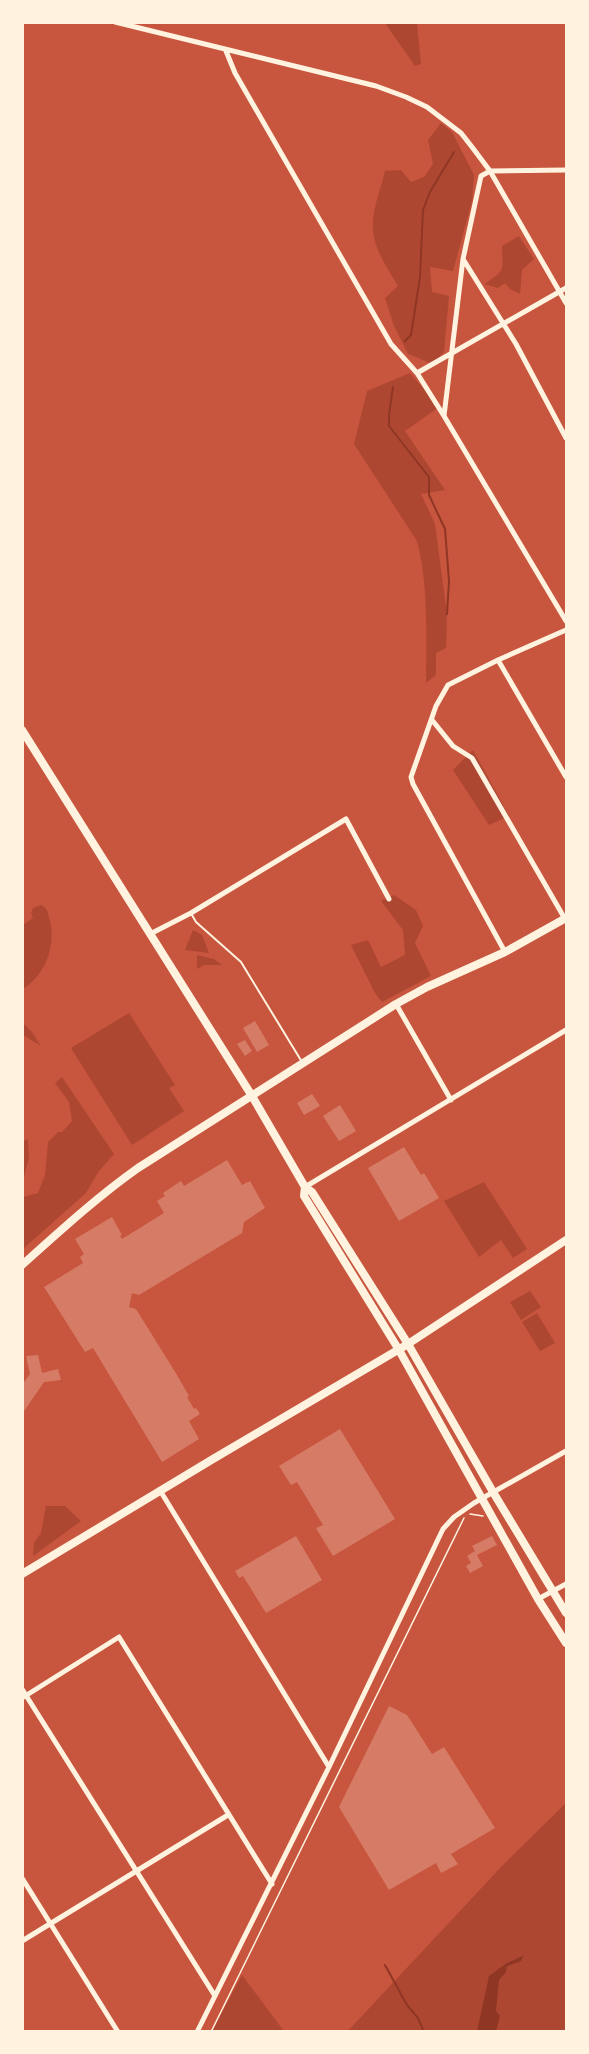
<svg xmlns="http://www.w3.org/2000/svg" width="589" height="2054" font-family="Signika,sans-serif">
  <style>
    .green { fill: #ae4732 }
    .water { fill: #8f3625 }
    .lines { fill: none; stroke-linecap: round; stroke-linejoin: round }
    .stream { stroke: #8f3625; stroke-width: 2 }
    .building { fill: #d67c66 }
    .path { stroke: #fff3e0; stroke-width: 1.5 }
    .service { stroke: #fff3e0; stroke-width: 2 }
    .minor { stroke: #fff3e0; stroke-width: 5 }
    .secondary { stroke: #fff3e0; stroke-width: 8 }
    .primary { stroke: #fff3e0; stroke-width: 8 }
  </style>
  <rect width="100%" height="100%" fill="#c8553d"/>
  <path class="green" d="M385,23H422L417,24L421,64L415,66Z
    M441,123L452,132L474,175L472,201L453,271L430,267L432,292L449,296L444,352L433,364L408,354L394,326L385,298L398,286C388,269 375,251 373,231C371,212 381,189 385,171L401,170L411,182L424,177L433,164L428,140Z
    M519,236L534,259L522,270L520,294L510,289L505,283L498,288L485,284C507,268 502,271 502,246Z
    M410,373L439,407L405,431L445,490L421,494L435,524L447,614L446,648L436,653V675L426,683C426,637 429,587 417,541L354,444L367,391Z
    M473,750L509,816L489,825L453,770Z
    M394,895L416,910L423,926L415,943L431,976L382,1002L375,993L351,945L368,940L381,967L405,955L403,930L381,901Z
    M41,905C48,908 48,913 50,921C56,947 45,975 23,989V925L33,918L31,913L33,908Z
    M193,930L202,935L209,953L185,950Z
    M197,955L214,959L222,965H204L197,969Z
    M129,1013L175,1085L169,1088L184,1111L132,1145L71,1048Z
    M23,1023L32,1032L41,1046L23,1035Z
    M62,1077L114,1154L99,1171L86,1193L23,1249V1197L38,1193L45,1175L48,1142L58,1132H62L72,1121L69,1102L55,1083Z
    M28,1139L29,1158L23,1181V1141Z
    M484,1182L527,1249L513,1258L501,1240L479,1257L444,1201Z
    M530,1291L541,1307L521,1320L510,1302Z
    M537,1313L555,1343L540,1351L522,1322Z
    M46,1506H65L81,1521L33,1556L34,1543L41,1533Z
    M566,1803V2031L347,2032L502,1866Z
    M242,1975L284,2031H212Z"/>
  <path class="water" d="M523,1956L521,1961L507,1966L506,1972L499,1980L496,2011L500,2016L496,2031H477L489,1976L507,1963Z"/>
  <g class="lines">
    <path class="stream" d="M405,341L411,335L420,277L423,210L430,192L454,152
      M393,387L389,415V426L429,477V495L445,529L449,581L447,614
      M385,1965L407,2005L418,2018L424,2032"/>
  </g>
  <path class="building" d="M255,1021L269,1045L257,1052L243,1028Z
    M245,1040L252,1051L245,1056L237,1044Z
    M312,1094L320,1106L304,1115L297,1103Z
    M340,1105L356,1131L339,1141L323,1116Z
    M404,1147L421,1175L424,1173L439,1198L399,1221L368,1168Z
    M227,1160L242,1185L250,1181L265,1208L244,1222L242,1233L139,1295L132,1293L129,1307L136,1309L177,1375L189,1396L187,1397L194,1409L196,1408L200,1414L189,1421L199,1439L162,1462L93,1348L85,1352L44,1287L83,1263L80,1257L84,1254L75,1239L112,1217L122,1235L120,1236L122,1239L164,1213L157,1201L165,1196L163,1193L181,1181L184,1186Z
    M38,1355L42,1373L58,1369L61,1380L44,1382L22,1414V1385L30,1374L26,1356Z
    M340,1429L395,1519L333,1556L316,1528L323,1525L297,1482L291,1485L279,1466Z
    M296,1536L322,1580L266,1613L243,1576L239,1578L235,1571Z
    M492,1536L497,1545L477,1555L483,1566L470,1573L466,1566L471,1563L467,1556L475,1551L472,1546Z
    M389,1706L407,1715L432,1754L444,1747L495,1828L451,1854L458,1864L441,1873L436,1863L389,1890L339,1807Z"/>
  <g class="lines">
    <path class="path" d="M470,1514L483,1516
      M211,2032L464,1518"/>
    <path class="service" d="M192,915L196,922L241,962L302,1062"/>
    <path class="minor" d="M115,22L376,86L406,97L427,107L461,133L472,147L490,171L566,303
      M226,51L235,73L391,344L417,373L444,416
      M566,170L490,171L481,176L463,259L444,416L566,621
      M463,259L516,344L566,438
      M417,373L566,288
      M498,660L566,777
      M432,720L453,746L472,758L565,919
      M152,933L191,913L346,819L389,899
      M505,952L413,784L411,777L436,706L448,685L498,660L566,630
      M396,1004L451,1100
      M305,1187L566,1030
      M161,1492L329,1767
      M538,1599L566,1584
      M22,1689L215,1996
      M22,1698L119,1637L272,1884
      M22,1878L118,2032
      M22,1941L228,1815
      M197,2032L329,1767L443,1529L454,1517L474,1503L566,1451"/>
    <path class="secondary" d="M22,730L252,1096L305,1187L312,1192L408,1344L493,1492L566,1613
      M305,1187L304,1196L399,1350L538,1599L566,1643
      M22,1265C60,1231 97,1197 138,1168L396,1004L427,987L505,952L566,918"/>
    <path class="primary" d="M22,1574L213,1459L408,1344L566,1240"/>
  </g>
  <rect width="589" height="2054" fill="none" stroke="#fff3e0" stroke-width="48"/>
</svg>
